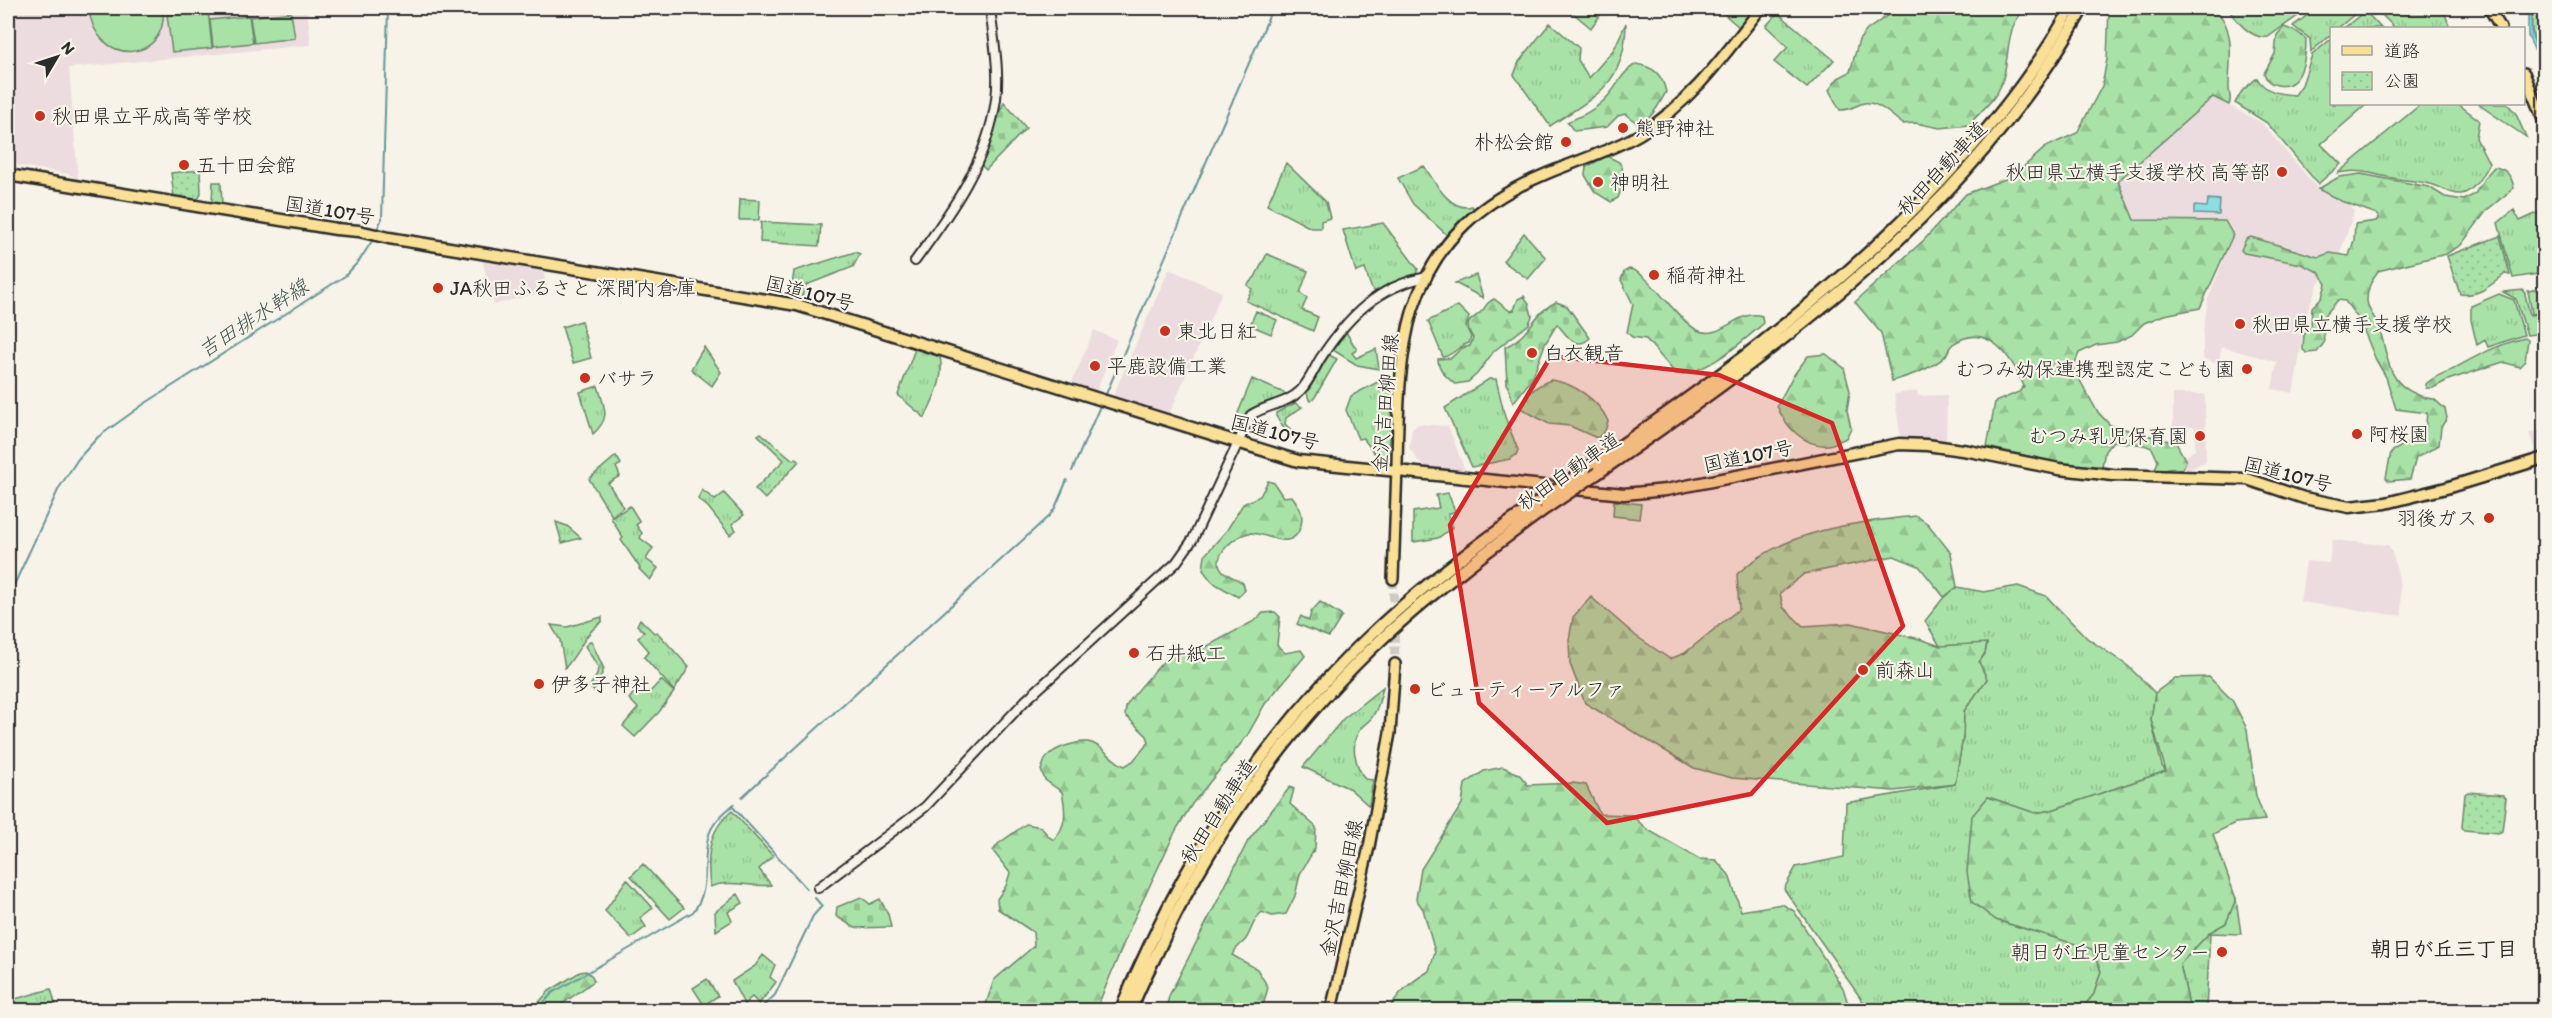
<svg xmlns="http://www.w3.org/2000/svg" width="2552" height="1018" font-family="Itim,'Klee One',sans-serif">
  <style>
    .built { fill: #eddcdf }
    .grass { fill: url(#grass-tufts); stroke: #6a8669; stroke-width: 1.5 }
    .forest { fill: url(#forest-firs); stroke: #6a8669; stroke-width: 1.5 }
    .cemetery { fill: url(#cemetery-stones); stroke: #6a8669; stroke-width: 1.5 }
    .park { fill: url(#park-dots); stroke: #6a8669; stroke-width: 1.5 }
    .garden { fill: #a9e2a7; stroke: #6a8669; stroke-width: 1.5 }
    .water { fill: url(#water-waves); stroke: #669699; stroke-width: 1.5 }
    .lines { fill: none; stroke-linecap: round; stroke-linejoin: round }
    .stream { stroke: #669699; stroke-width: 2 }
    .major-tunnel { stroke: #cecbc2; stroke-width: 9; stroke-dasharray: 9 4.5; stroke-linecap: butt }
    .minor-casing { stroke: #2b2b2b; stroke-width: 12 }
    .major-casing { stroke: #2b2b2b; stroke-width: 14 }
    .highway-casing { stroke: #2b2b2b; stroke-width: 15 }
    .minor { stroke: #f7f3e8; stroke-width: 8 }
    .major { stroke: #fadf96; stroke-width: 9 }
    .highway { stroke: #fadf96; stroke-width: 10 }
    .highway-bridge-casing { stroke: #2b2b2b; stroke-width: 15; stroke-linecap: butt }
    .highway-bridge { stroke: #fadf96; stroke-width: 10 }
    .marked { fill: #d62828; fill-opacity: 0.2; stroke: #d62828; stroke-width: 4.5; stroke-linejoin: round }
    .poi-dot { fill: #c8321e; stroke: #f7f3e8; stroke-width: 2 }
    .labels { text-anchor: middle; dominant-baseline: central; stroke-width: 4.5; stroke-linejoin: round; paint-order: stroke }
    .poi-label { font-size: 20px; fill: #2b2b2b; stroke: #f7f3e8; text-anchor: start }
    .street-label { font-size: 20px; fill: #2b2b2b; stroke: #f7f3e8 }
    .water-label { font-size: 21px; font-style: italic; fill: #445859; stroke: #f7f3e8 }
    .neighbourhood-label { font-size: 21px; font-weight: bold; fill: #2b2b2b; stroke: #f7f3e8 }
  </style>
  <defs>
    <pattern id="grass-tufts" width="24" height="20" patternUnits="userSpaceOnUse" patternTransform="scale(1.5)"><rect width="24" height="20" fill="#a9e2a7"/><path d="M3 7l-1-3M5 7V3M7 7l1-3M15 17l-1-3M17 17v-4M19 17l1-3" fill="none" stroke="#92c290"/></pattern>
    <pattern id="forest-firs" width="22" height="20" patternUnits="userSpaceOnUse" patternTransform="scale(1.5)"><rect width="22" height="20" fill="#a9e2a7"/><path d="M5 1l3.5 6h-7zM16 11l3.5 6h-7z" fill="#92c290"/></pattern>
    <pattern id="cemetery-stones" width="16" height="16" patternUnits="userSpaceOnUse" patternTransform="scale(1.5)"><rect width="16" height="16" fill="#a9e2a7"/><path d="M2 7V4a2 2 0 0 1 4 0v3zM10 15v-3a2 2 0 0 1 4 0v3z" fill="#92c290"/></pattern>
    <pattern id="park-dots" width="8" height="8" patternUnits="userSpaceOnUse" patternTransform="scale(1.5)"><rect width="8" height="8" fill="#a9e2a7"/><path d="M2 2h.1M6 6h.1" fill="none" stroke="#92c290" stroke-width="1.8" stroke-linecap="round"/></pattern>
    <pattern id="water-waves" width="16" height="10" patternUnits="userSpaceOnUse" patternTransform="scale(1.5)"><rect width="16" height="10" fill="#8ddee3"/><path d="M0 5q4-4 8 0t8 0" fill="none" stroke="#7abfc3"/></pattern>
  </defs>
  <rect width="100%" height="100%" fill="#f7f3e8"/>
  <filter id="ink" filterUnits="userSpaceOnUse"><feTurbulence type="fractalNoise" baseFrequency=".0167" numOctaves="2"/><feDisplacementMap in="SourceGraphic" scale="12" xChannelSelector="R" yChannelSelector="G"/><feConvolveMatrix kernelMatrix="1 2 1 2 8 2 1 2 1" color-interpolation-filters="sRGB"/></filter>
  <g filter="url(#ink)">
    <path class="built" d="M8,8H307L311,45L69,68L78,179L68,174L8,164Z
      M2213,97L2262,123L2318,189L2351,206L2354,212L2339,256L2318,284L2308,309L2293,393L2272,389L2277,362L2222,347L2218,364L2203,359V333L2208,299L2233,236L2225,222L2134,220L2118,181Z
      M482,260L543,271L548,290L494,305Z
      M1169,269L1222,292L1168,417L1112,398Z
      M1094,330L1117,340L1096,392L1072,382Z
      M1917,391L1918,396L1947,395L1946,445L1901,439L1894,394Z
      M2173,394H2205L2206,461L2191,469L2178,468L2177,462L2195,450V427L2173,428Z
      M1419,424L1448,426L1465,470L1429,469L1419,462L1409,448L1412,429Z
      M2544,430V451L2536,453L2529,433Z
      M2332,540L2388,545L2392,552L2399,578L2402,616L2300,602L2306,561L2329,563Z"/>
    <path class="grass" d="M1567,8H1605L1591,28Z
      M1710,8H1756L1739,27L1717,8L1714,11Z
      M2227,8H2309L2268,37C2251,40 2236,20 2227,8Z
      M2317,8H2362L2338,28H2332L2331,34L2311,52L2310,39L2293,26Z
      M2375,8H2443L2450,28H2395Z
      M2533,8H2544V47L2541,49C2530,42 2531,20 2533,8Z
      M2365,11L2381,28H2344Z
      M1778,13L1834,60L1807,88L1774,62L1788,47L1766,26Z
      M1550,23L1579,48L1578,60L1589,78L1614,49L1626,23C1625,85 1597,95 1550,126L1514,75L1519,62Z
      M2331,39L2332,104H2367L2321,144L2341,164L2318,184L2267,123L2235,103L2242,91L2257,78C2265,92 2280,94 2295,95L2302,85L2312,55Z
      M2421,104H2458L2479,120L2476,138L2489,163C2483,174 2474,192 2461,194C2451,195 2440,186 2430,184C2416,180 2402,181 2388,177C2367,173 2360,169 2338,173Z
      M2478,104H2507L2515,112L2526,137Z
      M1286,163L1326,202L1330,218L1321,221V228H1311L1267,205Z
      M1424,166C1434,181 1450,213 1472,206L1474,209L1447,235L1413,204L1398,178Z
      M213,182H221L222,206L212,202Z
      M740,199L760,200L759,220H739Z
      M2514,210L2520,221L2544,210V273L2513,278L2498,223Z
      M761,222L821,225L819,246L760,242Z
      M1383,223L1418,269L1415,276L1388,284L1375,292L1371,287L1365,269L1356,272L1343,230Z
      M1524,233L1546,258L1528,279L1503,261Z
      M855,252L860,254L853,267L806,285L800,302L792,298L796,286L792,285L794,271Z
      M1267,254L1308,271L1300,293L1307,298L1302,310L1318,317L1313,331L1246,301L1252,289L1247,285L1255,277Z
      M1476,275L1483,298L1455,283Z
      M2544,288V312L2532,314L2528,291Z
      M2524,290L2530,315L2544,314V333L2527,335L2516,299L2503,292Z
      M2499,294L2514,300L2524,335L2488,347L2485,340L2477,345L2471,320V306Z
      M1458,306L1469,317L1466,327L1471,337L1469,343C1458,346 1454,355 1443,357L1428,321Z
      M1256,311L1277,320L1271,334L1250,325Z
      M581,321L591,358L573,363L562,327Z
      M1346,332L1357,350L1352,353L1356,358L1376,349L1379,369L1357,365L1333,350Z
      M704,347L721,372L712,386L691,369Z
      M915,349L940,357C945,380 933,398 925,418L898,395Z
      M1329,355L1337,359L1315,397L1311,401L1309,400L1307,393Z
      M1387,377H1394L1389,454L1382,463L1363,438L1358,439L1346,410L1351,396Z
      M1252,379L1289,395C1254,411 1254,398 1236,438L1229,435Z
      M1489,379H1496L1505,417L1518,450L1516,455L1510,459L1472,467L1445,408Z
      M598,386C604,408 612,417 593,434L580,392Z
      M1295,403L1302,407L1286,418L1285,424L1291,430L1286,432L1276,416V413Z
      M761,433L793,460L796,458L799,461L765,499L755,489L784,460L758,435Z
      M616,456L621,464L616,467L620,476L608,483L623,507L612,516L589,479Z
      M702,490L715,500L724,493L744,515L732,524L736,530L730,535L708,507L698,499Z
      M1448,493L1455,511L1448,514L1453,527L1438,538L1413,542V512L1439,508L1436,495Z
      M630,506L640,522L636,525L642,533L640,538L653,548L646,559L658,568L650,580L639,569L640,568L621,540L623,538L611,518Z
      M556,522L567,526L581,538L562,543Z
      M2018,586L2046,596L2087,638L2128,666L2155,693L2151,720L2162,766L2166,771L2052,810L2035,813L1988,797L1996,920L2092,949L2101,971L2094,994L2081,1010H1869L1784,889L1796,867L1844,857L1846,803L1955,784L1963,737L1964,711L1987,679L1979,662L1985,654L1987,644L1940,646L1925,621L1944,597L1957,587L1984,592Z
      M602,617V622C585,632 579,653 565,668L560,640L551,625L567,627Z
      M640,619L654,633L657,632L689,667L674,691L644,657L649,651L638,638L644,632L637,625Z
      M661,680L674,692L659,712L635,737L623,726L638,708L629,699L639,686L648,694Z
      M1383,687C1381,696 1379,706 1374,714C1371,721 1365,723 1361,728C1349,743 1355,765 1365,779L1373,780L1369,806L1350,789L1303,767L1343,719Z
      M732,811L773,856L759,869L771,885C751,888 730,879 710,887C707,857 707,831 732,811Z
      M643,864L684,908L670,919L631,876Z
      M627,879L653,908L640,918L646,927L631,938L605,911Z
      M738,894L743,903L728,912L732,921L716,931L715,912Z
      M2236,899L2241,934L2210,933L2206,1010H2190L2180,964L2210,932L2226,923Z
      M763,955L775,965L770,977L776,982L759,1004L752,997L744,1004L732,981L755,966Z
      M707,979L718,996L704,1005L693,988Z
      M51,989L57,1010H8V1001Z"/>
    <path class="forest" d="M1890,8H2027C2003,27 2011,60 2001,85C1995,101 1979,112 1969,125L1940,128L1915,123L1903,124C1892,116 1878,101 1864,103C1855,105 1852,110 1840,110L1829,90L1838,78L1850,72L1859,40L1867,30L1888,15Z
      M2109,8H2214C2237,30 2229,58 2229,87C2229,94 2232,99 2229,105L2213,97L2118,181L2134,220L2225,221L2233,235L2200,308L2164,315L2144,323L2132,335L2117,342L2096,345L2079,353L2073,368L2097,411L2110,425L2176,443L2186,461L2182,470L2173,468L2157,472L2155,470L2158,461L2152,448L2144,445L2113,441L2105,451L2102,466L2077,467L1987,447L1995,402L2019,392L2024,386C2012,358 1988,320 1953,344C1948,348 1949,351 1946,355C1943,359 1935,364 1931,366C1920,373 1905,377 1892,381L1881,333L1855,302L1924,240L1966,194L2013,176L2046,147L2077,133L2102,86L2107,59Z
      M2284,27L2297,32L2306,39C2306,58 2302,90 2277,85C2270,84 2266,80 2264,73L2275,54L2277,35Z
      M1636,64C1654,67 1662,74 1666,92C1659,104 1652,121 1637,123L1625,114L1618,116L1607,127L1574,131L1567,122C1582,116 1597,109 1608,96C1618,85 1622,72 1636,64Z
      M1607,156L1619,162L1622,167L1624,182L1618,198L1611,202L1595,192L1585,175L1586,167Z
      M2494,167C2506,168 2512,177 2514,188L2487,210L2461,245L2446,254L2378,271C2371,280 2367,288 2367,300C2367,310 2375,317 2378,325C2389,353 2384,381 2416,394C2422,397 2427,399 2434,399L2445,409L2447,418L2441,427L2439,445L2416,458L2410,479L2389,481L2386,478L2391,452L2425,433L2427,413L2396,409L2386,377L2376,360L2360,321L2345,301L2338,300L2325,315L2323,325L2324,343L2317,352L2307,353L2303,350L2304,334L2311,325L2312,307L2322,297L2326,284L2319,272L2301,264L2244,253L2241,250L2246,239L2251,237L2318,257L2330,253L2349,256L2354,240L2355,224L2376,221L2379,217L2377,214L2341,201L2318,189L2339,177L2361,174L2429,187L2445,197L2464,200L2475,194L2485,177Z
      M1629,269C1647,270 1675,318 1697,330C1720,342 1738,308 1762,316L1763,324C1742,342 1704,376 1676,374L1646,339L1632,337L1627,332L1633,304L1621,280L1624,272Z
      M1524,296L1529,304L1532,316L1529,324L1494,351L1477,374L1468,382L1455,384C1447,378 1438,369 1438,359L1451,358L1462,348L1470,346L1473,338C1461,319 1473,321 1483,310C1487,304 1488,302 1494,299L1510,311L1514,310L1518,299Z
      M2525,338L2528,340L2525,361L2519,367L2503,362L2448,380L2433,388H2426V384C2434,376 2445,373 2455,368C2478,355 2499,344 2525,338Z
      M1826,354L1844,368L1850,391L1847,410L1851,428L1846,438C1841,440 1833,445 1828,445C1804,447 1785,426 1777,406L1793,376L1808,356Z
      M1551,380C1573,383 1598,399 1608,421L1605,431L1597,438L1570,426L1549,424L1520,408C1528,393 1535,386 1551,380Z
      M1268,481L1274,483L1283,497L1292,496C1299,506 1304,513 1301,525C1293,554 1269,533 1250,533C1236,534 1209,557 1223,571C1228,576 1238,579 1243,583L1245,590L1238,597L1212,582L1203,570L1205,555L1227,530L1243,504L1260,496Z
      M1917,516L1928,524L1951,553L1957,587L1944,597L1919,566L1894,556L1804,574L1780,593L1783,607L1803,626L1851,623L1920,639L1940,646L1987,643L1985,653L1979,662L1987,679L1964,711L1963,737L1955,784L1894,791L1732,778L1694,768L1585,703L1570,664L1569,640L1573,617L1591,597L1636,636L1670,659L1685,653L1739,609L1737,574C1785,530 1855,522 1917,516Z
      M1275,612L1280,617L1277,645L1285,653L1301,650L1305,656L1265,704L1247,736L1192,804L1176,830L1133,921L1096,1010H984L994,980L1034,946L1033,932L998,909L997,899L1006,886L1010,873L993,851L998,844L1026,824L1041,827L1049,837L1054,840C1067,825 1066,811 1062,792L1045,780L1041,770C1043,766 1044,760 1047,757C1054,748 1077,741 1088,742C1102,744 1111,761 1125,766L1133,761L1149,742L1147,736L1125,715C1126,712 1125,708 1127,705C1130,698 1169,654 1175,650L1191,655L1256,620L1263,613Z
      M591,641L604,669L594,691L589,687L597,675L598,667L585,646Z
      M2209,677L2232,700L2247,729L2256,796L2265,820L2235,823L2213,834L2236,899L2226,923L2210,932L2180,964L2190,1010H2081L2094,994L2101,971L2092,949L1996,920L1972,902L1967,872L1972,816L1988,797L2035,813L2052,810L2166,771L2151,720L2155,693L2175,678Z
      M1503,767L1519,774L1528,785L1573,783L1586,785L1600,814L1631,815L1648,830L1699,859L1716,860L1729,875L1741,911L1782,904L1794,911L1843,988L1850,1010H1389C1397,992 1413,981 1429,971L1435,952L1423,909L1416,899L1421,869L1462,804L1465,784L1484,771Z
      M1290,787L1294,789L1290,804L1316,827L1315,848L1300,874L1295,896L1286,914L1272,916L1262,912C1253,919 1252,930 1246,939C1241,945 1236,947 1232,955L1257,969L1268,987L1262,1010H1166L1169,996L1248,841Z
      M586,971L592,976L594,981L554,1010H532L549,991L580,972Z"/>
    <path class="cemetery" d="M1004,102L1026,128L986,170L980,164Z
      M1556,302L1567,306L1590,338C1575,352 1566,334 1557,324L1545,344L1532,379L1513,403L1507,383L1505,347C1532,335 1532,313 1556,302Z
      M1320,602L1342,616L1329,637L1297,624L1301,616L1309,621L1311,612Z
      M861,897L870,904L880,899L888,914L891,927L855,928L836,916L837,907Z"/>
    <path class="park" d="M200,170L201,193L199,198L191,201L174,197L171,173Z
      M2500,236L2510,275L2505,274C2491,285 2479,297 2460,294L2447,256Z
      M2468,792L2503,795L2506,798L2502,831L2499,833L2464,830L2462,827L2465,794Z"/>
    <path class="garden" d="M89,8H163C169,65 94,67 89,8Z
      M208,10L212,48L172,52L167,15Z
      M291,12L295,38L254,43L250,17Z
      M249,16L253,43L213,47L210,20Z
      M1614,501L1641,504L1639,519L1613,516Z"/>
    <path class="water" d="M2528,8H2532L2531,31L2537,51L2541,52L2544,49V71L2528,36Z
      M2208,199L2220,200L2219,215L2194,214V206L2207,207Z"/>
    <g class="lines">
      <path class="stream" d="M377,230L382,218L388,8
        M1106,394L1268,19L1271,8
        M1072,471L1100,406
        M8,598L59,488L78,459L98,437L144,404L345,276L359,261L374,238
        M742,797L1050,515L1055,508L1067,480
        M732,806L807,889
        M538,1010L552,993L693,912C711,889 702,864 708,838C711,823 724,813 734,804
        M759,1010L775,995L813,916L822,906L815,898"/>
      <path class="major-tunnel" d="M1393,579L1395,664"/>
      <defs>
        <path id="minor" d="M915,261C951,212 988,161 996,99C1000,69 993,37 990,8
          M818,888L925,807L1025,701L1176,563L1193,539L1251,415C1266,405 1287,404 1300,391C1309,382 1314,369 1320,359C1347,318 1377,286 1427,277"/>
        <path id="major" d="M2489,8L2501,28
          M2524,73L2544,122
          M1393,579C1394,542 1396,504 1397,466C1398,415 1398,359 1413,309C1436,239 1482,200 1548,173C1579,160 1611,151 1640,134C1691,103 1725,54 1761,8
          M1331,1010L1369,847L1390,733L1395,664"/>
        <path id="highway" d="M8,175L336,229L359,231L389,238L797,305L1298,461L1624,494L1666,490L1899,444L1927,445L1969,451L2059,469L2113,475L2247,479L2304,498L2349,507L2386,503L2446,488L2544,458
          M1585,470C1706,388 1822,303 1925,198C1981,140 2033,78 2071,8
          M1598,473C1783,345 1972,208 2083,8
          M1121,1010C1129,988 1140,966 1150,944C1205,826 1284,715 1380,626C1429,581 1482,541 1537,503
          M1131,1010C1140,985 1154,961 1165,936C1219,824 1295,719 1386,635C1436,589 1491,548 1546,508"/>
      </defs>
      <use href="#minor" class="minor-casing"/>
      <use href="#major" class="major-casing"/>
      <use href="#highway" class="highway-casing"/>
      <use href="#minor" class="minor"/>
      <use href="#major" class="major"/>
      <use href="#highway" class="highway"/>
      <defs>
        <path id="highway-bridge" d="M1537,503L1585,470
          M1546,508L1598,473"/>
      </defs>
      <use href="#highway-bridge" class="highway-bridge-casing"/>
      <use href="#highway-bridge" class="highway-bridge"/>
    </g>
  </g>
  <path class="marked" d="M1551,356L1719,375L1832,423L1903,626L1751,794L1607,823L1479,703L1450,525Z"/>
  <g class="poi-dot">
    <circle cx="40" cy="116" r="6"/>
    <circle cx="1623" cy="128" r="6"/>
    <circle cx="1566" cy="142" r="6"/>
    <circle cx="184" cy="165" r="6"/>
    <circle cx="2282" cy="172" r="6"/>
    <circle cx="1598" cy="182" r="6"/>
    <circle cx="1654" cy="275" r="6"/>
    <circle cx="438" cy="288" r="6"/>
    <circle cx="2240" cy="324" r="6"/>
    <circle cx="1165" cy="331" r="6"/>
    <circle cx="1532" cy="353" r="6"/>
    <circle cx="1095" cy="366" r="6"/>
    <circle cx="2247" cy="369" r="6"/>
    <circle cx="585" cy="378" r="6"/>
    <circle cx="2357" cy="434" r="6"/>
    <circle cx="2200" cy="436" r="6"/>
    <circle cx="2489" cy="518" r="6"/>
    <circle cx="1134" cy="653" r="6"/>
    <circle cx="1863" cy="670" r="6"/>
    <circle cx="539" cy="684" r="6"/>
    <circle cx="1415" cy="689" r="6"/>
    <circle cx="2222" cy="952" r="6"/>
  </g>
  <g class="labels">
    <g class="poi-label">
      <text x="52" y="116">秋田県立平成高等学校</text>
      <text x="1635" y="128">熊野神社</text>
      <text x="1554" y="142" text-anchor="end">朴松会館</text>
      <text x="196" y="165">五十田会館</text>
      <text x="2270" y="172" text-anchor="end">秋田県立横手支援学校 高等部</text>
      <text x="1610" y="182">神明社</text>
      <text x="1666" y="275">稲荷神社</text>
      <text x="450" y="288">JA秋田ふるさと 深間内倉庫</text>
      <text x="2252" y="324">秋田県立横手支援学校</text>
      <text x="1177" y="331">東北日紅</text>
      <text x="1544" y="353">白衣観音</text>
      <text x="1107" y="366">平鹿設備工業</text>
      <text x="2235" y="369" text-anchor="end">むつみ幼保連携型認定こども園</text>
      <text x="597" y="378">バサラ</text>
      <text x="2369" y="434">阿桜園</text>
      <text x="2188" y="436" text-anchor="end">むつみ乳児保育園</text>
      <text x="2477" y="518" text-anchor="end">羽後ガス</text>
      <text x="1146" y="653">石井紙工</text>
      <text x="1875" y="670">前森山</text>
      <text x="551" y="684">伊多子神社</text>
      <text x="1427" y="689">ビューティーアルファ</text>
      <text x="2210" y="952" text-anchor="end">朝日が丘児童センター</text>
    </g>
    <g class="street-label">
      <text transform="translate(1942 168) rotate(-47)">秋田自動車道</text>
      <text transform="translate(330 210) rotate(9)">国道107号</text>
      <text transform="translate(810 293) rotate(14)">国道107号</text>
      <text transform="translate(1385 403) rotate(-85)">金沢吉田柳田線</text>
      <text transform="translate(1275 432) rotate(14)">国道107号</text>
      <text transform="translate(1748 456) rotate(-12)">国道107号</text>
      <text transform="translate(1569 471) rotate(-35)">秋田自動車道</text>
      <text transform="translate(2288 474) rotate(14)">国道107号</text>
      <text transform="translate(1218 811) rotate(-57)">秋田自動車道</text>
      <text transform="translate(1341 888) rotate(-78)">金沢吉田柳田線</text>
    </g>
    <g class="water-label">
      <text transform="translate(253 318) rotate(-33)">吉田排水幹線</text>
    </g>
    <g class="neighbourhood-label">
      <text x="2444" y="948">朝日が丘三丁目</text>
    </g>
  </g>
  <rect width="2552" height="1018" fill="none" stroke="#f7f3e8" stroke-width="30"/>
  <rect x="15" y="15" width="2522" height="988" fill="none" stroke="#2b2b2b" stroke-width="2" filter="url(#ink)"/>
  <rect x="2330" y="27" width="195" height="78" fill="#f7f3e8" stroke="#a5a39c" stroke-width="1.5"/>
  <rect x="2342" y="46" width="30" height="9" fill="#fadf96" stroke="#a5a39c" stroke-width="1.5"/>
  <text x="2384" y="57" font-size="18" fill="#2b2b2b">道路</text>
  <rect x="2342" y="72" width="30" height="18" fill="url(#park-dots)" stroke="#a5a39c" stroke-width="1.5"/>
  <text x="2384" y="87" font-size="18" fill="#2b2b2b">公園</text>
  <g transform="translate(57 57) rotate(51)" stroke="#f7f3e8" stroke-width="4.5" paint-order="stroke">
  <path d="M0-4.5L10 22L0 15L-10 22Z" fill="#2b2b2b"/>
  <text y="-9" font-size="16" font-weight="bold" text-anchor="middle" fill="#2b2b2b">N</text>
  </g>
</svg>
